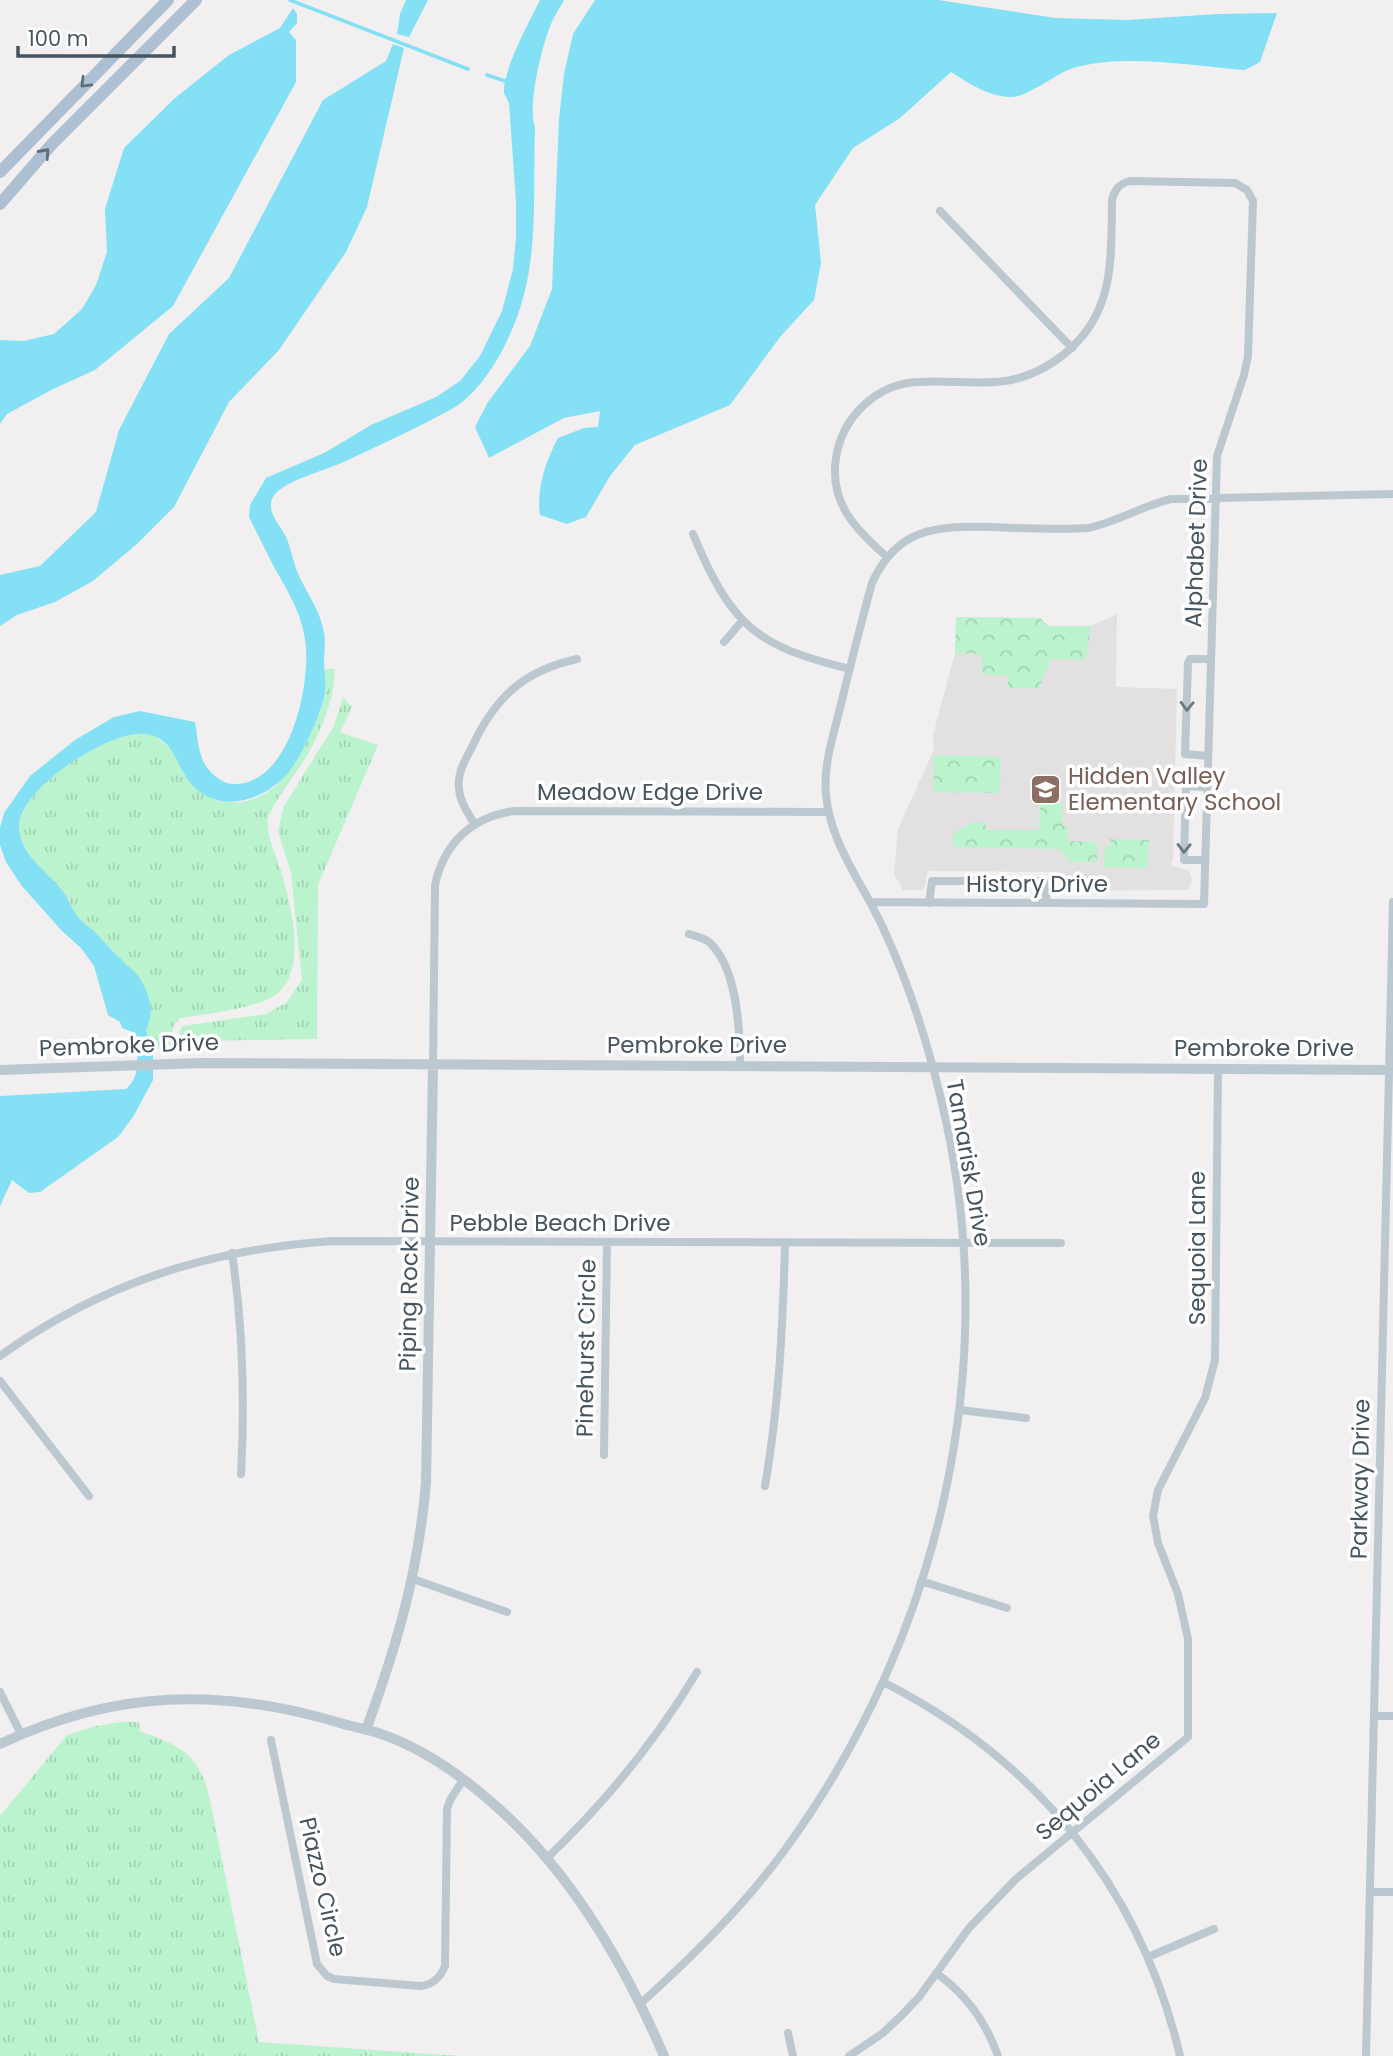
<svg xmlns="http://www.w3.org/2000/svg" width="1393" height="2056" font-family="Poppins,sans-serif">
  <style>
    .education { fill: #e3e0e2 }
    .grass { fill: url(#grass-tufts) }
    .park { fill: url(#park-crowns) }
    .water { fill: #84e0f4 }
    .lines { fill: none; stroke-linecap: round; stroke-linejoin: round }
    .stream { stroke: #84e0f4; stroke-width: 3.5 }
    .minor { stroke: #bcc8d0; stroke-width: 8 }
    .tertiary { stroke: #bcc8d0; stroke-width: 10 }
    .primary { stroke: #adc0d1; stroke-width: 12 }
    .oneway { stroke: #606f7c }
    .oneway2 { stroke: #697781 }
    .labels { text-anchor: middle; dominant-baseline: central; stroke-width: 7; stroke-linejoin: round; paint-order: stroke }
    .street-label { font-size: 23px; fill: #46545f; stroke: #fff }
    .education-label { font-size: 23px; fill: #785e54; stroke: #fff; text-anchor: start }
  </style>
  <defs>
    <pattern id="grass-tufts" width="24" height="20" patternUnits="userSpaceOnUse" patternTransform="scale(1.75)"><rect width="24" height="20" fill="#bbf3cf"/><path d="M3 7l-1-3M5 7V3M7 7l1-3M15 17l-1-3M17 17v-4M19 17l1-3" fill="none" stroke="#a2d2b4"/></pattern>
    <pattern id="park-crowns" width="20" height="18" patternUnits="userSpaceOnUse" patternTransform="scale(1.75)"><rect width="20" height="18" fill="#bbf3cf"/><path d="M2 6a3 3 0 1 1 6 0M12 15a3 3 0 1 1 6 0" fill="none" stroke="#a2d2b4"/></pattern>
  </defs>
  <rect width="100%" height="100%" fill="#f2eff0"/>
  <path class="education" d="M1117,614L1116,687L1177,689L1173,858L1171,866L1189,870L1192,880L1188,890L1064,891L1054,872L928,871L925,886L922,890H903L894,874L898,829L934,749L933,735L955,653L956,617L1040,618L1048,626H1091Z"/>
  <path class="grass" d="M325,669H335C334,700 321,732 305,759C297,772 271,806 268,819C266,835 276,856 281,871C292,908 312,984 264,1001C239,1010 206,1014 180,1018C168,1028 172,1038 179,1049H153L146,1030L150,1021C142,1002 134,980 123,963C112,945 91,933 78,917C73,910 70,901 65,894C61,888 55,884 50,879C37,867 26,852 20,835C7,794 115,723 151,735C170,741 199,783 214,800C223,801 232,803 241,802C280,797 299,758 313,726C318,715 324,703 326,691C326,684 325,676 325,669Z
    M343,697L352,707L340,732L378,745L318,885L317,1039L182,1041L179,1032L182,1026L266,1014L287,1002L302,980L291,873L278,831L284,806L334,726Z
    M122,1722H139L140,1731C177,1745 196,1751 208,1791L259,2042L460,2056H0V1816L67,1735L96,1726Z"/>
  <path class="park" d="M956,617L1040,618L1048,626H1091L1086,660L1051,659L1039,688H1008V676L982,674V654L955,653Z
    M934,755L1001,757L1000,793L933,792Z
    M1040,803H1063L1062,825L1068,826V841L1097,842V862H1071L1059,849L954,847L952,836C961,827 972,819 985,823L986,830H1039Z
    M1110,839L1149,840L1148,868L1104,867L1105,847L1110,846Z"/>
  <path class="water" d="M406,0H428L409,37L397,34L400,14Z
    M540,0H564C560,8 554,16 551,24C542,45 527,107 535,127C532,216 543,283 495,363C484,381 467,402 448,411C413,430 376,447 339,464C323,471 281,482 273,497C265,513 282,526 287,539C292,552 294,566 300,578C309,596 321,613 324,633C326,642 324,651 324,660C324,671 327,683 325,694C320,716 302,756 288,773C265,800 221,815 193,786C175,767 176,738 145,734C110,729 15,791 19,829C23,859 50,873 65,894C70,902 73,911 79,918C83,923 89,927 94,931C108,946 122,961 137,974C149,992 156,1010 146,1030L153,1049V1080L133,1117L118,1137L40,1192L29,1193L12,1180L0,1206V1096L126,1089C142,1076 137,1053 135,1033L122,1028L120,1022L108,1015L94,966L81,948L62,931L21,885L6,862L0,845V828L4,813L30,776L75,740L114,717L140,711L195,722C197,733 198,748 202,758C206,770 221,784 233,784C289,785 309,691 306,648C304,616 288,592 273,565C265,549 257,533 249,517L250,505L266,478L326,452L371,425L436,397L460,381L480,356L502,311L513,269L516,237V201L509,103C508,101 505,95 504,93C502,72 530,20 540,0Z
    M595,0H938L1056,18L1127,20L1217,14L1277,13L1260,62L1245,70C1192,66 1125,53 1073,68C1055,74 1027,98 1010,97C987,96 969,83 951,72L900,118L853,148L815,205L821,263L814,300L780,337L730,405L635,445L610,476L586,517L567,524L540,515C536,490 546,460 558,438L584,428L598,427L600,411L564,418L489,458L475,427L488,402L530,346L552,289L559,119L564,74L573,34Z
    M293,8L297,14V23L289,32L296,40V82L173,306L95,370L53,389L7,414L0,424V340L24,341L54,334L82,309L96,285L107,252L105,209L124,148L175,98L229,55L280,28Z
    M393,44L404,48L367,207L346,252L279,350L229,402L174,507L137,544L93,581L55,602L17,615L0,626V575L40,566L96,512L119,430L169,334L229,278L323,100L386,61Z"/>
  <g class="lines">
    <path class="stream" d="M290,0L468,69
      M487,75L508,82"/>
    <path class="minor" d="M940,211L1072,348
      M693,534C731,624 754,646 850,669
      M887,557C856,530 829,503 836,458C842,417 877,383 919,382C948,380 976,385 1005,381C1032,377 1059,362 1078,341C1115,302 1111,250 1112,200C1115,189 1119,184 1130,181L1235,183L1247,190
      M724,642L743,620
      M1208,756L1185,754L1188,663L1190,659H1210
      M474,823C468,813 460,802 459,789C457,774 464,762 471,749C494,699 522,671 577,659
      M1205,860H1184L1186,786L1207,787
      M870,902L1204,904L1217,456L1244,375L1248,356L1253,201L1247,190
      M929,903L932,881H1044L1047,903
      M689,934C696,936 704,938 709,942C738,968 740,1031 740,1066
      M433,1065L435,885C444,843 472,817 514,811L829,812
      M232,1253C243,1327 245,1399 241,1474
      M0,1356C101,1283 210,1249 334,1241L1061,1243
      M0,1381L89,1496
      M960,1410L1026,1418
      M604,1455L607,1242
      M765,1486C779,1405 783,1325 785,1243
      M413,1579L507,1612
      M921,1581L1007,1608
      M883,1682C1036,1759 1141,1889 1180,2056
      M0,1692L21,1734
      M1374,1716H1393
      M271,1740L317,1964L327,1976L334,1979L420,1986C433,1985 440,1978 445,1966L447,1809L450,1800L463,1780
      M546,1859C605,1803 655,1742 697,1672
      M1370,1892H1393
      M1148,1957L1214,1929
      M936,1973C966,1994 986,2022 998,2056
      M640,2004C692,1957 742,1908 784,1851C942,1635 1004,1361 941,1099C927,1041 909,984 884,930C865,887 830,844 826,795C823,764 834,734 841,704C851,663 861,623 872,583C897,528 935,526 990,527C1022,528 1056,530 1088,528C1117,522 1142,506 1171,499L1393,494
      M788,2033L793,2056
      M849,2056L883,2033L902,2015L919,1997L969,1928L1016,1879L1188,1737V1639L1178,1594L1158,1543L1153,1516L1158,1490L1205,1398L1215,1360L1218,1069
      M1366,2056L1393,902"/>
    <path class="tertiary" d="M0,1070L202,1063L1389,1070
      M366,1730C397,1645 418,1574 426,1483L433,1065
      M0,1744C114,1690 220,1687 340,1723C353,1727 368,1729 381,1734C428,1750 473,1784 509,1818C577,1883 627,1970 664,2056"/>
    <path class="primary" d="M0,172L168,0
      M0,204L52,144L196,0"/>
  </g>
  <defs><path id="oneway-chevron" d="M-2-3.5L2.5 0L-2 3.5" fill="none" stroke-width="1.6" stroke-linecap="round" stroke-linejoin="round" transform="scale(1.75)"/></defs>
  <g class="oneway">
    <use href="#oneway-chevron" transform="translate(85 83) rotate(135)"/>
    <use href="#oneway-chevron" transform="translate(45 153) rotate(-48)"/>
  </g>
  <g class="oneway2">
    <use href="#oneway-chevron" transform="translate(1187 706) rotate(92)"/>
    <use href="#oneway-chevron" transform="translate(1184 848) rotate(91)"/>
  </g>
  <defs>
    <symbol id="school-square" viewBox="-11 -11 22 22"><rect x="-9" y="-9" width="18" height="18" rx="4" fill="#8d6e63" stroke="#fff"/><path d="M0-5L7-2L0 1L-7-2ZM-4 1L0 2.5L4 1V4Q0 6-4 4Z" fill="#fff"/></symbol>
  </defs>
  <g fill-rule="evenodd">
    <use href="#school-square" x="1028" y="772" width="35" height="35"/>
  </g>
  <g class="labels">
    <g class="street-label">
      <text transform="translate(1196 543) rotate(-88)">Alphabet Drive</text>
      <text x="650" y="792">Meadow Edge Drive</text>
      <text x="1037" y="884">History Drive</text>
      <text transform="translate(129 1045) rotate(-2)">Pembroke Drive</text>
      <text x="697" y="1045">Pembroke Drive</text>
      <text x="1264" y="1048">Pembroke Drive</text>
      <text transform="translate(969 1163) rotate(80)">Tamarisk Drive</text>
      <text x="560" y="1223">Pebble Beach Drive</text>
      <text transform="translate(1197 1248) rotate(-90)">Sequoia Lane</text>
      <text transform="translate(409 1274) rotate(-89)">Piping Rock Drive</text>
      <text transform="translate(586 1348) rotate(-89)">Pinehurst Circle</text>
      <text transform="translate(1360 1479) rotate(-89)">Parkway Drive</text>
      <text transform="translate(1098 1786) rotate(-40)">Sequoia Lane</text>
      <text transform="translate(323 1887) rotate(77)">Piazzo Circle</text>
    </g>
    <g class="education-label">
      <text x="1068" y="776">Hidden Valley<tspan x="1068" dy="26">Elementary School</tspan></text>
    </g>
  </g>
  <path d="M18 46v10h156v-10" fill="none" stroke="#46545f" stroke-width="3.5"/>
  <text x="28" y="46" font-size="21" fill="#46545f" stroke="#ffffff" stroke-width="5" paint-order="stroke">100 m</text>
</svg>
